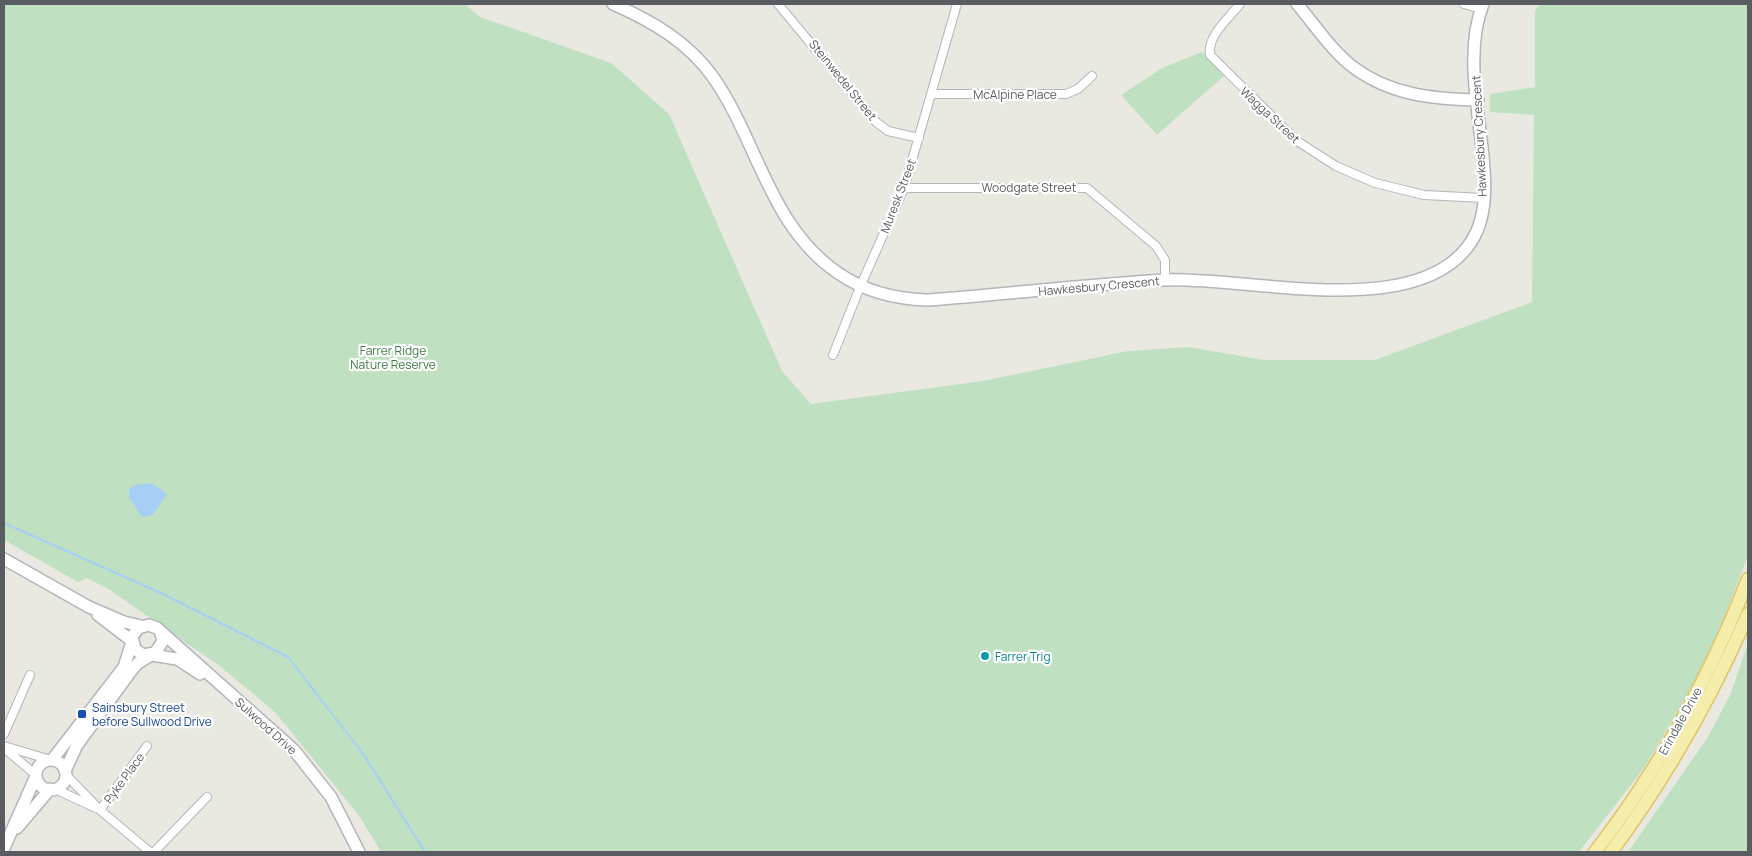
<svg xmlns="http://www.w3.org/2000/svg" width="1752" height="856" font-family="Manrope,sans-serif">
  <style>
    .green { fill: #bfe0c1 }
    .water { fill: #a6cff5 }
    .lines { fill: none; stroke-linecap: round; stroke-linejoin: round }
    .stream { stroke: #a6cff5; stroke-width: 2 }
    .street-casing { stroke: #b3b6ba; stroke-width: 10 }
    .secondary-casing { stroke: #b2b5ba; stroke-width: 14 }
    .primary-casing { stroke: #e1c363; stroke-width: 15 }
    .street { stroke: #fff; stroke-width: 8 }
    .secondary { stroke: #fff; stroke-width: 11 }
    .primary { stroke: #f5edab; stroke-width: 12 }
    .culture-dot { fill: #0f9aa8; stroke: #fff; stroke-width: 2 }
    .transit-dot { fill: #1a4fb4; stroke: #fff; stroke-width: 2 }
    .labels { text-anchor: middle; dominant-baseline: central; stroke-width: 4.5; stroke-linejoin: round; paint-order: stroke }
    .street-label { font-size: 12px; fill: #595c60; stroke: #fff }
    .park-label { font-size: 12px; fill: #3c7c42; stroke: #fff }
    .culture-label { font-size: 12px; fill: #0d838f; stroke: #fff; text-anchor: start }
    .transit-label { font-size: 12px; fill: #164399; stroke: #fff; text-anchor: start }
  </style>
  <rect width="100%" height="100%" fill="#eae9e1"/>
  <path class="green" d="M4,4H465L480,17L611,63L669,114L782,371L811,404L983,381L1128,351L1188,347L1264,360H1375L1532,302L1534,115L1490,112V94L1535,87V11L1540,4H1748V555L1715,642L1687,696L1644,768L1579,852H381L360,817L275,712L221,667L107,588L86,578L78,582L4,540Z
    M1202,52L1224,76L1157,135L1121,95L1162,68Z
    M1748,643V852H1628L1708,737L1731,693Z"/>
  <path class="water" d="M152,483L167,494L153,515L142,517L129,497V489L135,485Z"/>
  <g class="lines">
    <path class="stream" d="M4,523L163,594L288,657L364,755L425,852"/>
    <defs>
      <path id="street" d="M778,4L876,122L888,131L919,138
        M1240,4C1229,18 1207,36 1210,55L1297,141L1336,166L1375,183L1424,195L1484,198
        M1464,4L1481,9
        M932,94H1066L1078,89L1092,76
        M904,188H1087L1156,246L1165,260V280
        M833,355L860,287L904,188L957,4
        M4,734L30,675
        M4,746L51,760
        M4,748L36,775
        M66,775L100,810L150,852
        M55,789L96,808
        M100,810L147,746
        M154,852L207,797"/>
      <path id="secondary" d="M613,4C652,21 688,42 713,77C758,141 769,226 838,273C864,291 895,299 927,300C1006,294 1085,285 1164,280C1246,275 1433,328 1477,231C1487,208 1485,180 1483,156C1478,108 1465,50 1483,4
        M1297,4C1315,25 1331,50 1353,67C1390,95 1433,99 1478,100
        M4,559L89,607L124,622L141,626
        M98,615L132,641
        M160,631L163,641L155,653L143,655L135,649L132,637L138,628L149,625L157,628L294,750L331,797L359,852
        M152,655L177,659L200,674
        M52,760L124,667L132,642
        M36 775a15 15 0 1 1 30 0a15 15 0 1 1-30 0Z
        M65,771L77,745L131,671L138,663L151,655
        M17,828L50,789
        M4,848L36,776"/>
      <path id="primary" d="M1595,852C1659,769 1710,677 1748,579
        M1611,852C1666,778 1711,699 1748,614"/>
    </defs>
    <use href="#street" class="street-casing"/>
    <use href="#secondary" class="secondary-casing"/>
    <use href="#primary" class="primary-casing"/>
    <use href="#street" class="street"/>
    <use href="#secondary" class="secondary"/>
    <use href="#primary" class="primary"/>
  </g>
  <circle class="culture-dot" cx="985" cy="656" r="5"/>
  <rect class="transit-dot" x="77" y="709" width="10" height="10" rx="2.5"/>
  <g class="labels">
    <g class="street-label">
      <text transform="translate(843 80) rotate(51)">Steinwedel Street</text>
      <text x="1015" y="94">McAlpine Place</text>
      <text transform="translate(1270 115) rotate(43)">Wagga Street</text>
      <text transform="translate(1479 136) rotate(-93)">Hawkesbury Crescent</text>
      <text x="1029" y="187">Woodgate Street</text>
      <text transform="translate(898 196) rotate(-69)">Muresk Street</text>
      <text transform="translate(1099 286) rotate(-5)">Hawkesbury Crescent</text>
      <text transform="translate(1680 721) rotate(-61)">Erindale Drive</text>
      <text transform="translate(266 726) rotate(42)">Sulwood Drive</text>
      <text transform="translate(124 778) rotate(-54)">Pyke Place</text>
    </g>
    <g class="park-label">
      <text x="393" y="350">Farrer Ridge<tspan x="393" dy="14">Nature Reserve</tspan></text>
    </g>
    <g class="culture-label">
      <text x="995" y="656">Farrer Trig</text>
    </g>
    <g class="transit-label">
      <text x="92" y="707">Sainsbury Street<tspan x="92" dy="14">before Sullwood Drive</tspan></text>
    </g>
  </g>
  <rect width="1752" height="856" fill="none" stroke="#595c60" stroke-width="10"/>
</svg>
